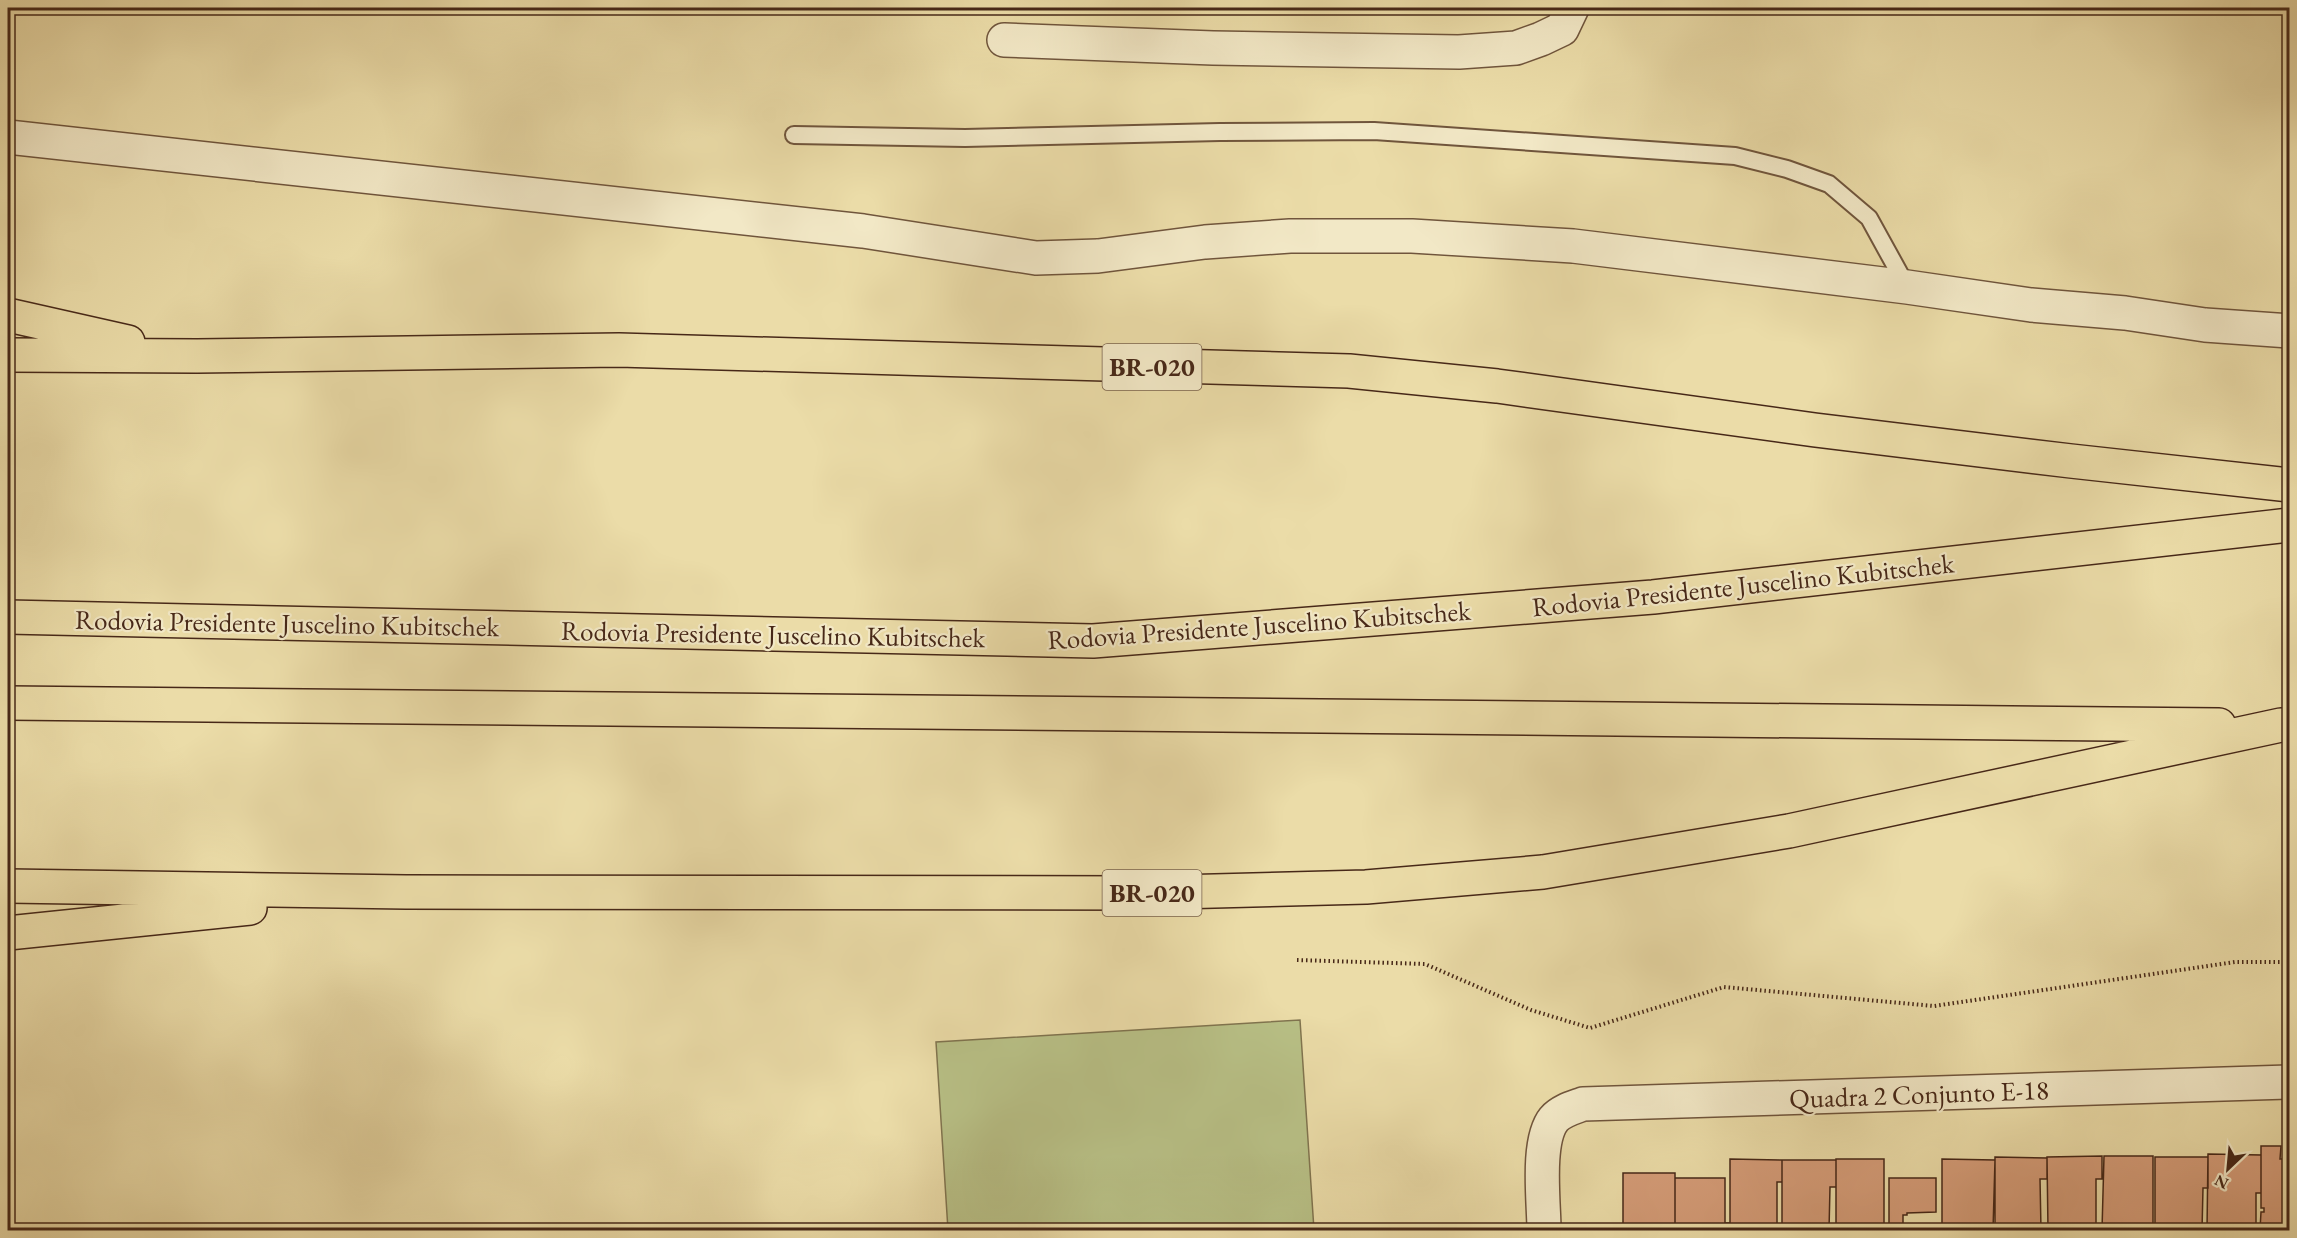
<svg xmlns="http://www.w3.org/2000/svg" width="2297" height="1238" font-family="'EB Garamond',serif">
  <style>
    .green { fill: #b8c086; stroke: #80744f; stroke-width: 1.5 }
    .building { fill: #d49c78; stroke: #472818; stroke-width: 1.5 }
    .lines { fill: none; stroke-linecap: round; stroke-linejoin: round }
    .service-casing { stroke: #70553c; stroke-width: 20 }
    .minor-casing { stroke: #70553c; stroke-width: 36 }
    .trunk-casing { stroke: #472818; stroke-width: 36 }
    .path { stroke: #472818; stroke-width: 4; stroke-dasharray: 1.5 3; stroke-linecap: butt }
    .service { stroke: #f2e8c6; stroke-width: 16 }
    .minor { stroke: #f2e8c6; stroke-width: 33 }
    .trunk { stroke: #ebdca8; stroke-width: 33 }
    .labels { text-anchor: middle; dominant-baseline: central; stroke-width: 4.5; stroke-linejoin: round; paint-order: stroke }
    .shield { fill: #f2e8c6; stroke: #7a624c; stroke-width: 1.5 }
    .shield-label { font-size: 26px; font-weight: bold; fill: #472818 }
    .street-label { font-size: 27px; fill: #472818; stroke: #f2e8c6 }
  </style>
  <rect width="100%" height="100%" fill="#ebdca8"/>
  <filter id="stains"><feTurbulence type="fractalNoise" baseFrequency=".00333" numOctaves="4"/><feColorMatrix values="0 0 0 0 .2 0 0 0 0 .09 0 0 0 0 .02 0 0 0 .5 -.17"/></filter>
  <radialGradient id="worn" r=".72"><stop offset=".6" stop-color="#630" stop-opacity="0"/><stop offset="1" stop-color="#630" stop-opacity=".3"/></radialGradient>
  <path class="green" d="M1300,1020L1314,1230H948L936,1042Z"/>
  <path class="building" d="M2261,1146H2281L2280,1159H2290V1230H2260L2261,1212H2264V1208H2261Z
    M2208,1154L2261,1155V1193H2256V1230H2207Z
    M2102,1156V1179H2096V1230H2048L2047,1157Z
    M2104,1156H2153V1230H2102Z
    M1995,1157L2047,1158V1179H2040L2041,1230H1995Z
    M2155,1157H2208V1188H2203L2202,1230H2155Z
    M1730,1159L1782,1160V1182H1777V1230H1730Z
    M1836,1159H1884V1230H1836Z
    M1942,1159L1995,1160L1993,1230H1942Z
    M1782,1160H1836V1187H1830L1829,1230H1782Z
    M1623,1173H1675V1230H1623Z
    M1675,1178H1725V1223H1730V1230H1675Z
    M1889,1178H1936V1212L1907,1213V1215H1903V1230H1889Z"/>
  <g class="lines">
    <defs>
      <path id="service" d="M794,135L965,138L1220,132L1374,131L1735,156L1787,169L1829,184L1869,218L1907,287"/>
      <path id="minor" d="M1004,40L1213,48L1459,52L1516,48L1541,39L1562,29L1572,8
        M8,137L863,231L1036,258L1098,256L1205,242L1290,236H1412L1573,246L1907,287L2031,305L2125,313L2205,325L2290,331
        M1544,1230C1544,1203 1536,1141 1554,1119C1561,1111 1572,1108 1583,1104L2290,1082"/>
      <path id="trunk" d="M8,315L128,342
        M8,355L197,356L619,350L1349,371L1497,386L1815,430L2071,461L2290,485
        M8,617L1093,641L1653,597L2290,525
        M8,703L2219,725
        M8,886L406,892L1138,893L1366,887L1543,872L1789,831L2281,725
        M8,933L250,908"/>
    </defs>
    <use href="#service" class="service-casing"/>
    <use href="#minor" class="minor-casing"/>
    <use href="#trunk" class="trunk-casing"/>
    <path class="path" d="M1297,960L1425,964L1531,1010L1590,1028L1724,987L1934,1006L2235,962H2290"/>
    <use href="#service" class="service"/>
    <use href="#minor" class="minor"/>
    <use href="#trunk" class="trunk"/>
  </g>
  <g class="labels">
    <g class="shield">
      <rect x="1102.5" y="344" width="99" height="46" rx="4.5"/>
      <rect x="1102.5" y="870" width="99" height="46" rx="4.5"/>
    </g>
    <g class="shield-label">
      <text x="1152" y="367">BR-020</text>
      <text x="1152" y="893">BR-020</text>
    </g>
    <g class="street-label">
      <text transform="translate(1743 585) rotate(-6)">Rodovia Presidente Juscelino Kubitschek</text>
      <text transform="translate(287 623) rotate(1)">Rodovia Presidente Juscelino Kubitschek</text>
      <text transform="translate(1259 625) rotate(-4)">Rodovia Presidente Juscelino Kubitschek</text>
      <text transform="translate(773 634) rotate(1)">Rodovia Presidente Juscelino Kubitschek</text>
      <text transform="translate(1919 1094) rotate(-2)">Quadra 2 Conjunto E-18</text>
    </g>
  </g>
  <rect width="2297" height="1238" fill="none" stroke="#ebdca8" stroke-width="30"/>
  <rect x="9" y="9" width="2279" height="1220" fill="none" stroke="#472818" stroke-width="3"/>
  <rect x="15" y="15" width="2267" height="1208" fill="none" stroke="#472818" stroke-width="1.5"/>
  <g transform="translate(2228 1169) rotate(206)" stroke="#f2e8c6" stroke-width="4.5" paint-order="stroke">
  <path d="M0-4.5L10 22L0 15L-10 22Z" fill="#472818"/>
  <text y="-9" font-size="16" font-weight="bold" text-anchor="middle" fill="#472818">N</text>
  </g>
  <rect width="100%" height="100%" filter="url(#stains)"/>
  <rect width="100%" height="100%" fill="url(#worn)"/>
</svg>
